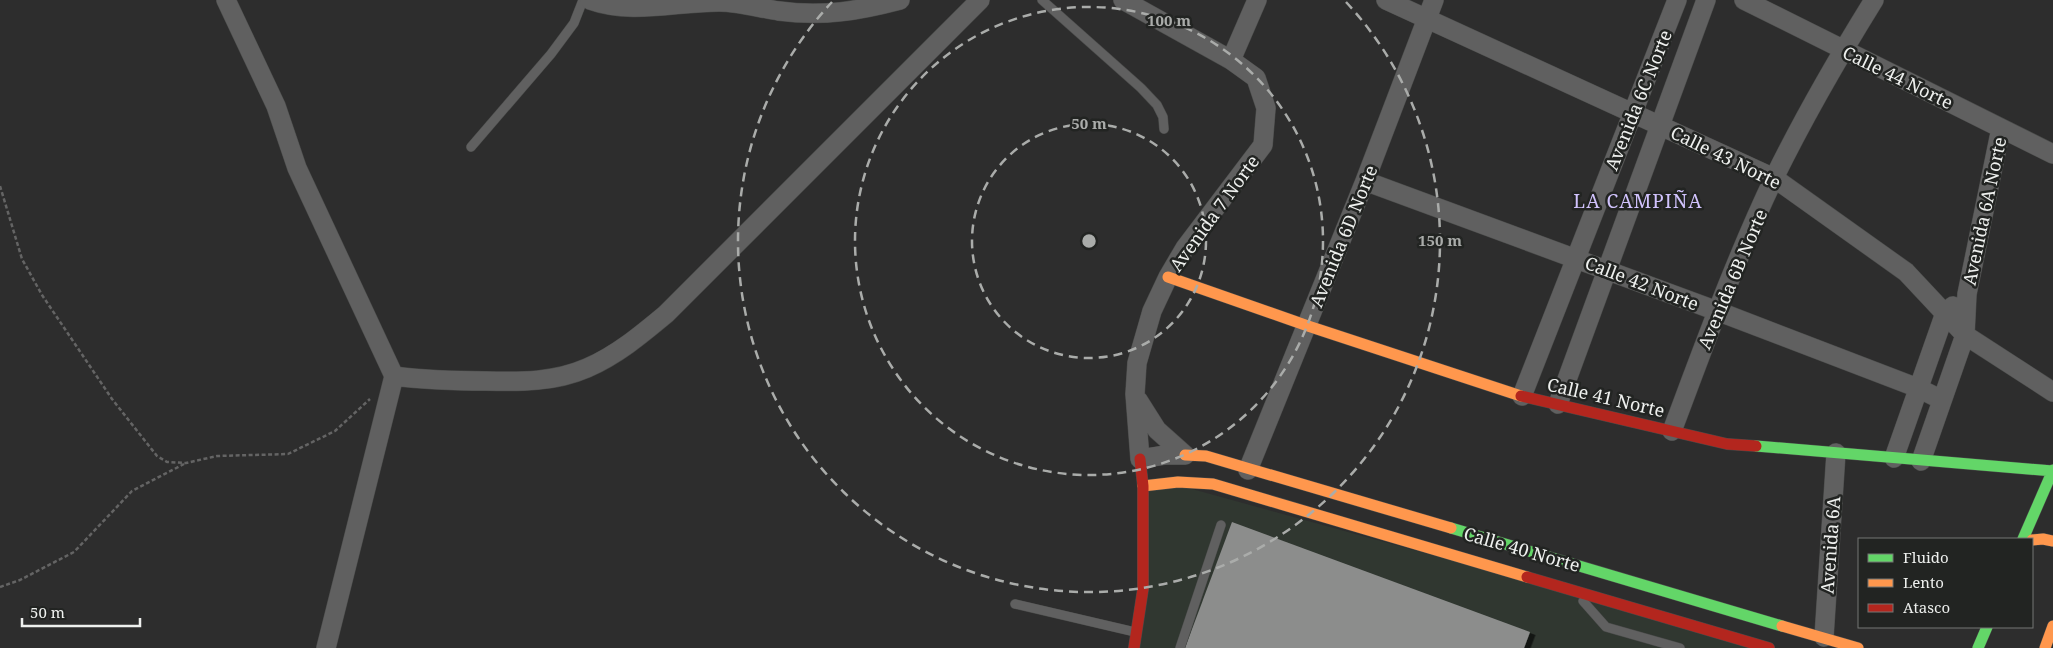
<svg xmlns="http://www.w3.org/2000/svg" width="2053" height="648" font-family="'Noto Serif',serif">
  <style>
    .built { fill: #303730 }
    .building { fill: #8c8d8c; filter: url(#shadow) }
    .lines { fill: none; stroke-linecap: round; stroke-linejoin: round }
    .lane-casing { stroke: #494a49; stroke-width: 10 }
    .street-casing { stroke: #494a49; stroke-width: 20 }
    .fast-casing { stroke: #494a49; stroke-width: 12 }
    .slow-casing { stroke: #494a49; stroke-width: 12 }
    .jam-casing { stroke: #494a49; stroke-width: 12 }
    .path { stroke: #646464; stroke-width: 2.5; stroke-dasharray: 4 2.5; stroke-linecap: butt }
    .lane { stroke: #606060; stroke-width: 9 }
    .street { stroke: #606060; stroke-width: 19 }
    .fast { stroke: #63d668; stroke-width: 11 }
    .slow { stroke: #ff974d; stroke-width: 11 }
    .jam { stroke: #b3261e; stroke-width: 11 }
    .ring { fill: none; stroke: #aaacaa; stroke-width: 2.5; stroke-dasharray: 9 6 }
    .labels { text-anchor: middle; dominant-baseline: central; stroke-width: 5; stroke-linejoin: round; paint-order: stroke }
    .street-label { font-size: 18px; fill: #eef0ee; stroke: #222422 }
    .neighbourhood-label { font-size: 19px; letter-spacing: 1px; fill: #d1c3fd; stroke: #222422 }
    .centre { fill: #aaacaa; stroke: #222422; stroke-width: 2.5 }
    .ring-label { font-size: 15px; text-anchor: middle; font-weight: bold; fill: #aaacaa; stroke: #222422; stroke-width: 5; stroke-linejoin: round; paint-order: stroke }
  </style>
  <defs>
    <filter id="shadow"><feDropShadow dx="5.5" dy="3" stdDeviation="0" flood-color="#0009"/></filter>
  </defs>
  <rect width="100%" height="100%" fill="#2d2d2d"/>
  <path class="built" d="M1163,481L1769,648H1134L1143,486Z"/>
  <path class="building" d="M1232,522L1530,632L1524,648H1185Z"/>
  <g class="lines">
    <defs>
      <path id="lane" d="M1042,0L1141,88L1157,105L1163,117L1164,129
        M471,147L551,54L574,23L583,0
        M1583,601L1606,627L1680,648
        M1015,604L1135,632
        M1180,648L1221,525"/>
      <path id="street" d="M226,0L276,106L297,168L394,376L326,648
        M590,0C632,15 675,2 719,2C739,2 759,8 779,11C823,17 858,11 900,0
        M1123,0L1231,60L1256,78L1266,108L1263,145L1185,248L1168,277L1152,311L1137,363L1135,394L1140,459L1165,455H1185
        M1386,0L1774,178L1906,272L1965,335L2053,392
        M1744,0L2053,154
        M1231,60L1257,0
        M1365,181L1717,311L1918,388L1942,400
        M394,376C425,380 455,381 486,381C521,382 555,382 587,368C617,355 642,334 666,314L980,0
        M1522,396L1677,0
        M1138,400L1157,430L1185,455
        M1558,404L1706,0
        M1672,431C1704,346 1735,260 1774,178C1804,117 1838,58 1874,0
        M1894,458L1945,313L1953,306
        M1921,461L1965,335L1967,294L2001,128
        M1248,470L1365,181L1434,0
        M1824,637L1836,453"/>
      <path id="fast" d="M1756,446L2053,471
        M1451,528L1782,626
        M2023,539L2053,470
        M1978,648L1987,627"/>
      <path id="slow" d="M1168,277L1308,326L1521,396
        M1185,455L1206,456L1451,528
        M1143,486L1178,482L1213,484L1527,577
        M2032,540L2043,539L2053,541
        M1782,626L1858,648
        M2045,648L2053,626"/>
      <path id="jam" d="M1521,396L1727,444L1756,446
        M1527,577L1769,648
        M1134,648L1143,589V486L1140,459"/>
    </defs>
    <use href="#lane" class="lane-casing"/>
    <use href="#street" class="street-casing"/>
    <use href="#fast" class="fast-casing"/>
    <use href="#slow" class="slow-casing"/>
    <use href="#jam" class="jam-casing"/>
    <path class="path" d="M0,186L22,259L42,295L112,399L157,456L167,462L186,463L217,456L288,454L335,431L370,399
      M0,587L20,580L74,552L132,491L184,464"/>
    <use href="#lane" class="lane"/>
    <use href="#street" class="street"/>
    <use href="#fast" class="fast"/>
    <use href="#slow" class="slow"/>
    <use href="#jam" class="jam"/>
  </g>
  <g class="ring">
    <circle cx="1089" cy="241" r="117"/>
    <circle cx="1089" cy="241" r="234"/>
    <path d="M1346 2A351 351 0 1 1 832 2"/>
  </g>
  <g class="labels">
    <g class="street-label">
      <text transform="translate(1898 77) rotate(26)">Calle 44 Norte</text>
      <text transform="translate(1638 100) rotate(-68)">Avenida 6C Norte</text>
      <text transform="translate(1726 157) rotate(26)">Calle 43 Norte</text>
      <text transform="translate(1984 211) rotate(-78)">Avenida 6A Norte</text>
      <text transform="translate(1214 213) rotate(-54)">Avenida 7 Norte</text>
      <text transform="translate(1343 236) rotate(-68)">Avenida 6D Norte</text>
      <text transform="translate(1732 279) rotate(-67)">Avenida 6B Norte</text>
      <text transform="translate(1642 283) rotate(21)">Calle 42 Norte</text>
      <text transform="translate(1606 397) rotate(13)">Calle 41 Norte</text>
      <text transform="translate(1830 545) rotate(-86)">Avenida 6A</text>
      <text transform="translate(1522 549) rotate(16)">Calle 40 Norte</text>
    </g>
    <g class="neighbourhood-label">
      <text x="1638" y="201">LA CAMPIÑA</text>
    </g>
  </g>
  <circle cx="1089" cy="241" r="8" class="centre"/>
  <g class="ring-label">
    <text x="1169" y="26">100 m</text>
    <text x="1089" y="129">50 m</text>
    <text x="1440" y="246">150 m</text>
  </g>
  <rect x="1858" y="538" width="175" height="90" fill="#222422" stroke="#747674"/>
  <rect x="1868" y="554" width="25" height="8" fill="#63d668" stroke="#747674"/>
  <text x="1903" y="563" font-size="15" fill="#eef0ee">Fluido</text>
  <rect x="1868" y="579" width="25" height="8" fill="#ff974d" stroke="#747674"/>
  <text x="1903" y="588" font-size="15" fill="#eef0ee">Lento</text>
  <rect x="1868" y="604" width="25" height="8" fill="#b3261e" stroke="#747674"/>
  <text x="1903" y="613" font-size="15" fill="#eef0ee">Atasco</text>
  <path d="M22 618v8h118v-8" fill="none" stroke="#eef0ee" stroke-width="2.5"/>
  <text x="30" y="618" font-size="15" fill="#eef0ee" stroke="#222422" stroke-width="4" paint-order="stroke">50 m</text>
</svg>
